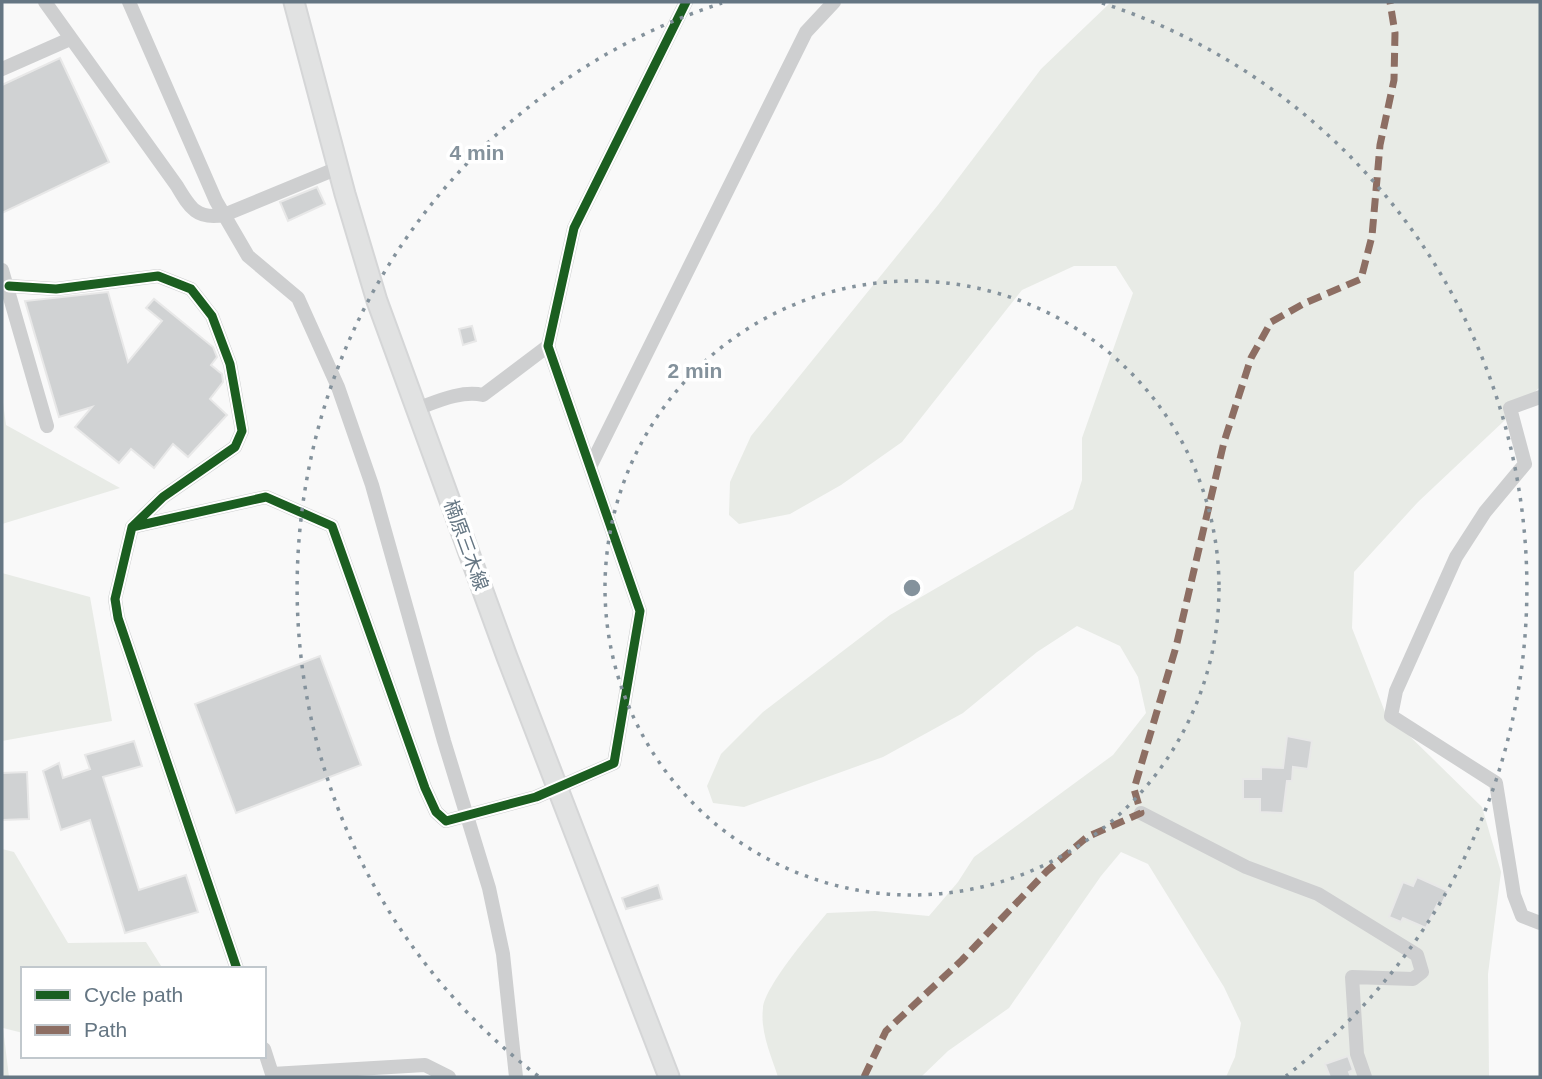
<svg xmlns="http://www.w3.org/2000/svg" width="1542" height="1079" font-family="Arial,'Noto Sans JP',sans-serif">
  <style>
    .green { fill: #e8ebe6 }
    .building { fill: #d0d2d3; stroke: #e8e8e8; stroke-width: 2 }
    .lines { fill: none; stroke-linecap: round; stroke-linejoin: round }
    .secondary-casing { stroke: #d5d6d7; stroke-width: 23 }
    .street { stroke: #cecfd0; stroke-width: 14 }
    .secondary { stroke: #e1e2e2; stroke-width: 19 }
    .quiet { stroke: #8d6e63; stroke-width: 7; stroke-dasharray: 14 7; stroke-linecap: butt }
    .cycleway-casing { stroke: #fff; stroke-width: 13 }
    .cycleway { stroke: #1b5e20; stroke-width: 9 }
    .ring { fill: none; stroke: #84929c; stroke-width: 3.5; stroke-dasharray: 3.5 7 }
    .labels { text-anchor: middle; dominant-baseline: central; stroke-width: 7; stroke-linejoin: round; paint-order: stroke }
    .street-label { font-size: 19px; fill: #657683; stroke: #fff }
    .centre { fill: #84929c; stroke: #fff; stroke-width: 3.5 }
    .ring-label { font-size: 21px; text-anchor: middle; font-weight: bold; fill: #84929c; stroke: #fff; stroke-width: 7; stroke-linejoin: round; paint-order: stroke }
  </style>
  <rect width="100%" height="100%" fill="#f9f9f9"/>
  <path class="green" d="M1111,2H1540V387L1418,502L1354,572L1352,628L1385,712L1482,807L1501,872L1488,974L1489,1077H1226L1235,1057L1241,1023L1224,987L1148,864L1121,852L1101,876L1009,1008L948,1051L921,1077H778C771,1055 760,1032 763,1008C765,986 812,931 827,913L875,911L929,916L958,882L974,857L1113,755L1146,713L1138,677L1120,646L1077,626L1037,652L963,713L883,757L744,807L713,803L707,786L721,754L763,712L890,615L1073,509L1082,480V438L1133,293L1116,266H1074L1022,290L902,442L841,485L790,514L739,524L729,515L730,482L751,436L938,205L1041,69Z
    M2,395L6,425L120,488L2,524Z
    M2,573L90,597L112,721L2,741Z
    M2,849L14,852L68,943L146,942L163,969H23V1033L3,1028L9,1077H2Z"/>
  <path class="building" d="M60,58L109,162L2,213V85Z
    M317,187L325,204L288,221L280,202Z
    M108,292L128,362L162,321L146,308L154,299L213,347L217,357L211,365L222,374L223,382L210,399L227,415L188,457L173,444L154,468L131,449L119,463L75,427L92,407L59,417L25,301Z
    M472,326L476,341L463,345L459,329Z
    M320,656L361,765L236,813L195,704Z
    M1287,736L1312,741L1308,769L1293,767L1292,781H1287L1283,813L1260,812V799H1243V779H1261V767L1283,768Z
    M134,741L142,766L103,777L139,890L186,875L198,912L125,933L90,820L61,830L43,771L59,763L63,778L90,769L85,755Z
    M27,772L29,819L2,820V773Z
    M1417,877L1448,891L1442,904L1438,903L1426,928L1403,918L1401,922L1389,917L1403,882L1413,886Z
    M658,885L662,899L626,909L622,898Z
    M1348,1056L1353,1070L1349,1072L1351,1077H1330L1325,1064Z"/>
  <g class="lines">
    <defs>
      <path id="secondary" d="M294,2L345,194L377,301L507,657L669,1077"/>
    </defs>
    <use href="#secondary" class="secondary-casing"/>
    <path class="street" d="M45,2L177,186C190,208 197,220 224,215L338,168
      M129,2L216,201L248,256L298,298L338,387L372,485L444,741L489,888L503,954L516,1077
      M2,69L70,39
      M2,270L47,426
      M9,286L56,289L158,276L191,289L212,316L230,364L242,431L235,447L163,497L132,527L115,599L118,618L237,969
      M1540,397L1510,408L1525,464L1485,512L1456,557L1396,691L1391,716L1496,783L1514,895L1522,916L1540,923
      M416,409C436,402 461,390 483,395L548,346
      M590,467L806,32L834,2
      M132,527L266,497L332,526L425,788L436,812L446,821L536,797L614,763L640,611L548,346L574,228L686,2
      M1141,813L1246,867L1318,894L1417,955L1422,972L1413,979L1352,977L1357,1054L1365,1077
      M264,1049L273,1077
      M272,1074L425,1065L449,1077"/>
    <use href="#secondary" class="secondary"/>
    <path class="quiet" d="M864,1077L886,1031L962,960L1047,871L1087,837L1141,813L1134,789L1176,647L1224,442L1251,358L1271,322L1305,303L1361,279L1372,236L1380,145L1394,80L1395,33L1390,2"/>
    <defs>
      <path id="cycleway" d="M9,286L56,289L158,276L191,289L212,316L230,364L242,431L235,447L163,497L132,527L115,599L118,618L237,969
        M132,527L266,497L332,526L425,788L436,812L446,821L536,797L614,763L640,611L548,346L574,228L686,2"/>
    </defs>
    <use href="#cycleway" class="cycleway-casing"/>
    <use href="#cycleway" class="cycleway"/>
  </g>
  <g class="ring">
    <circle cx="912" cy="588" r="307"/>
    <path d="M538 1076A615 615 0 0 1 722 3M1102 3A615 615 0 0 1 1286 1076"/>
  </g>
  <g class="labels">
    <g class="street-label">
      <text transform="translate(466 545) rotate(70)">楠原三木線</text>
    </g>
  </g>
  <circle cx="912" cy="588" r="10" class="centre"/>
  <g class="ring-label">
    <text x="477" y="160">4 min</text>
    <text x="695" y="378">2 min</text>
  </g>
  <rect width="1542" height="1079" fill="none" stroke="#657683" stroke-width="7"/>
  <rect x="21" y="967" width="245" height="91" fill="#ffffff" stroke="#c1c8cd" stroke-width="2"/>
  <rect x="35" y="990" width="35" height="10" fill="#1b5e20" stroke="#c1c8cd" stroke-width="2"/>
  <text x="84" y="1002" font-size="21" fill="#657683">Cycle path</text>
  <rect x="35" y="1025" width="35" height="10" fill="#8d6e63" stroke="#c1c8cd" stroke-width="2"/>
  <text x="84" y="1037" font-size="21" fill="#657683">Path</text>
</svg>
